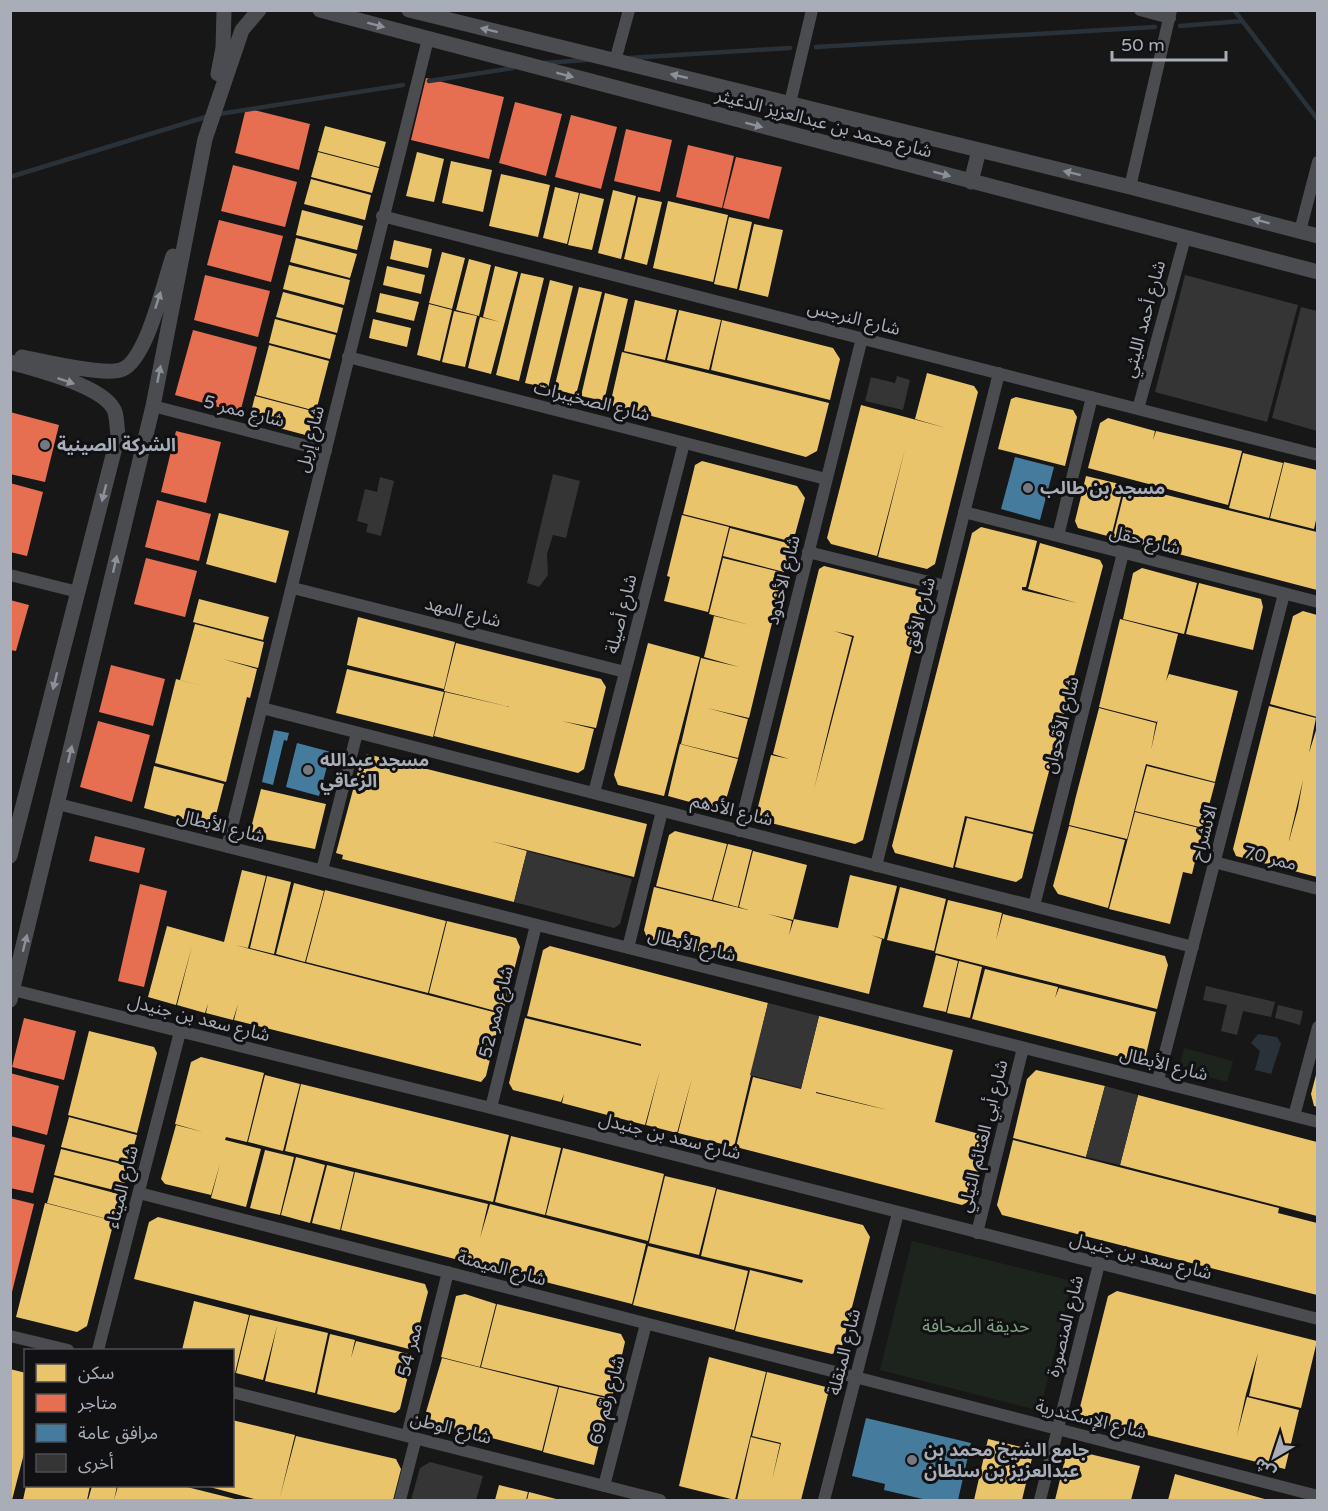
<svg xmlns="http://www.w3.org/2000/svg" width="1328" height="1511" font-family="'Varela Round','Noto Sans Arabic',sans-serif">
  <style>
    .green { fill: #1d241e }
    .water { fill: #2a3239 }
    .homes { fill: #e9c46a; fill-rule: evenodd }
    .shops { fill: #e76f51 }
    .public { fill: #457b9d }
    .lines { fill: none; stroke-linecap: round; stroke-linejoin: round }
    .stream { stroke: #2a3239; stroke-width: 4.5 }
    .building { fill: #353536 }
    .minor { stroke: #4b4c50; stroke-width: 12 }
    .tertiary { stroke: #4b4c50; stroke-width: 15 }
    .oneway { fill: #8c9099 }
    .poi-dot { fill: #757880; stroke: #111113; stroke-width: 2 }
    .labels { text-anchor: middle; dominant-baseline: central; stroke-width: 6; stroke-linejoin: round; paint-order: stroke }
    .street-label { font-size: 18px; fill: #a8adb8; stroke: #111113 }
    .poi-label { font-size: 18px; font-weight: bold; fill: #a8adb8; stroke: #111113; text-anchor: start }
    .park-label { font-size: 18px; fill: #7fa381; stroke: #111113 }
  </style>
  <rect width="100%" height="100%" fill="#171717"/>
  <path class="green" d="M1184,1048L1233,1061L1227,1082L1179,1069Z
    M912,1241L1072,1281L1040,1411L880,1370Z"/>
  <path class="water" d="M1258,1034L1277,1037L1281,1044L1271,1074L1255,1070L1260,1051L1251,1043Z"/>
  <path class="homes" d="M325,126L386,142L379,167L318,151Z
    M318,152L379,168L372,193L311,177Z
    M417,152L444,159L434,202L406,196Z
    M451,161L492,170L483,212L442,203Z
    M501,174L550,185L538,237L489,226Z
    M311,179L371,195L365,220L304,204Z
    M555,187L579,193L567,244L543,238Z
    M613,190L636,196L621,259L598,253Z
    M580,193L604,199L592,250L568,245Z
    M638,197L662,202L647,265L624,259Z
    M668,201L728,215L713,282L653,268Z
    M302,210L363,226L357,250L296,235Z
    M729,217L752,222L737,289L714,284Z
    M754,224L783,230L768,297L739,290Z
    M296,238L357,254L350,278L290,262Z
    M394,240L432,249L428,268L390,259Z
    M442,252L465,258L452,309L429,303Z
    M469,259L491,265L479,316L456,310Z
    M289,265L350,280L344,305L283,289Z
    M387,266L425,275L421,294L383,285Z
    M495,266L518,272L491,374L468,368L480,317L500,322L483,317Z
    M521,273L544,278L519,381L496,375Z
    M550,280L573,286L548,388L525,383Z
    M579,287L602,292L576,395L554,389Z
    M283,292L343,308L337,333L276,317Z
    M380,293L419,302L414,321L376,312Z
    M605,293L628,299L604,401L581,396Z
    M635,300L677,310L665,360L624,351Z
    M429,304L452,310L440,361L417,355Z
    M679,310L721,320L709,370L667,360Z
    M454,311L477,316L465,367L442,362Z
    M275,319L336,335L330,359L269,343Z
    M373,319L411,328L407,347L369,338Z
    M722,320L833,348L840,359L830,400L711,370Z
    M269,345L329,361L316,411L256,395Z
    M622,352L829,403L817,451L806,457L610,405Z
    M927,373L974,386L978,392L935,564L927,569L878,557L905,449L877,556L831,544L827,538L861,405L946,428L915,419Z
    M255,396L316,412L309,436L249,420Z
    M1016,397L1073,410L1077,417L1065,466L998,449L1011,399Z
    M1108,418L1155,431L1153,440L1156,431L1242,451L1228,505L1088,468L1100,423Z
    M1243,453L1283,463L1269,518L1229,508Z
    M702,461L797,486L805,498L793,542L683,514L695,465Z
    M1284,462L1317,470V516L1314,529L1270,518Z
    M1086,476L1124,485L1111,537L1078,528L1075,521Z
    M1126,485L1317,532V590L1113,537Z
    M219,513L289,531L276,583L206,564Z
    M682,515L729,527L708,612L664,601L670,577L667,576Z
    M981,527L1037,541L1026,587H1022V590L1077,603L1028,589L1040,543L1100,560L1103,566L1033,832L965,816L953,868L895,853L892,846L972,533Z
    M730,528L791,544L784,572L723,556Z
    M723,558L784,573L749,718L707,708L748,719L738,758L681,744L701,658L739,667L704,657L714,616L750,625L709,614Z
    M824,566L921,590L925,595L863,840L855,844L763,821L762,817L756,815L771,755L789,759L773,754L819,569ZM834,631L854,636L814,789L830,723L820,721L830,723L852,637Z
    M1142,568L1197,583L1184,634L1123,619L1133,573Z
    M1199,583L1261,599L1263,607L1253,650L1186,634Z
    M199,599L269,617L263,640L193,622Z
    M1303,611L1317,615V717L1270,704L1293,616Z
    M358,617L455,642L444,689L347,665Z
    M1120,619L1178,634L1166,681L1169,674L1238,691L1215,782L1146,764L1127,839L1069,825L1076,796L1087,798L1076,796L1099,708L1156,723L1151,750L1158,719L1157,722L1099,707Z
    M195,624L264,642L258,668L223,659L257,669L250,698L247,697L226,782L155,763L176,679L209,688L180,680Z
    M456,643L601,679L606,687L596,728L562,721L594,729L584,769L578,773L434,736L445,692L527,711L444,691Z
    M648,643L700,657L664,796L618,785L614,775Z
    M347,669L444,692L433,737L336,713Z
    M1269,706L1316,718L1309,753L1317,727V877L1236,856L1233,849ZM1303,780L1298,808L1289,841V840Z
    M680,744L738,759L725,803L715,809L668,796Z
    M367,754L647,824L634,877L491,841L527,851L514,902L342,859L343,855L336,853L361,760Z
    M154,766L224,784L215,819L208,826L144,808Z
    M1147,766L1215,783L1203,828L1135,811Z
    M261,789L326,804L315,849L249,836Z
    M1135,812L1203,829L1192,874L1183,872L1170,924L1109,909Z
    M967,818L1033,834L1022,878L1016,882L955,867Z
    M1069,826L1125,840L1108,908L1058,894L1053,886Z
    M675,831L727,844L712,900L656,886L669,835Z
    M728,844L752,850L738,907L713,900Z
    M753,851L807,865L793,920L768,914L792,921L789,935L794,919L838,928L850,875L897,886L884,939L871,935L882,939L869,994L647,938L644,930L654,887L748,910L739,907Z
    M242,870L266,876L248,948L235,945L501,1014L486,1076L481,1082L234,1020L238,1004L233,1020L206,1013L208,1004L205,1013L177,1005L192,946L176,1005L148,997L167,926L224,942Z
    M267,876L291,882L274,954L250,948Z
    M294,883L324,891L305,962L276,954Z
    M900,887L946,899L934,951L887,940Z
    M325,890L446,921L428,993L306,962Z
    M948,900L1002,913L996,940L1003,914L1165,956L1168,965L1157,1009L935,953Z
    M447,921L516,938L520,947L503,1013L429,993Z
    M550,946L768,1003L734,1147L678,1133L692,1078L677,1133L646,1125L660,1070L645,1125L562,1103L564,1094L561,1102L513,1090L509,1083L525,1018L641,1046V1044L527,1016L543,950Z
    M936,955L958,961L946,1012L923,1007Z
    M959,961L982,967L970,1018L947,1013Z
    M985,969L1058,987L1055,998L1059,988L1156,1012L1144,1063L972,1019Z
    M819,1016L953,1050L935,1122L987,1136L970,1201L962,1205L736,1147L753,1077L801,1089ZM816,1093V1092L888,1110L866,1105Z
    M89,1031L154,1047L157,1053L137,1133L68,1115Z
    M201,1057L264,1073L247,1142L226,1137L225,1140L261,1149L246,1207L211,1198L220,1164L211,1195L165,1184L161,1179L176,1125L203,1132L175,1124L191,1062Z
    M1036,1070L1105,1086L1086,1157L1013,1138L1027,1079Z
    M1317,1071V1107L1314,1106L1311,1094Z
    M265,1075L300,1084L283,1151L248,1142Z
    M301,1084L509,1135L493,1202L285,1151Z
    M1138,1095L1317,1142V1216L1120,1165Z
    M69,1117L137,1135L129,1164L61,1147Z
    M511,1136L561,1148L545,1215L495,1202Z
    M1013,1140L1279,1208L1278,1213L1317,1223V1295L1002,1215L997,1205Z
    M563,1148L664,1174L648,1241L546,1215Z
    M61,1149L129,1166L122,1192L54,1175Z
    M265,1150L294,1157L280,1215L250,1208Z
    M296,1157L325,1165L310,1223L281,1215Z
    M327,1165L354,1172L340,1230L312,1223Z
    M355,1172L488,1204L480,1238L490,1204L646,1244L632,1304L341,1230Z
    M665,1176L716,1188L699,1255L649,1243Z
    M54,1177L122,1195L115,1221L47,1203Z
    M717,1189L863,1225L870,1237L841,1350L832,1354L735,1331L750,1270L802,1283L803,1280L701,1256Z
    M45,1203L114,1221L87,1326L77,1332L16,1317Z
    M158,1217L425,1284L428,1292L413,1350L134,1279L149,1222Z
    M648,1246L748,1271L734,1330L633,1305Z
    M1117,1291L1317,1341L1301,1408L1249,1396L1258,1353L1246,1394L1237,1435L1247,1397L1299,1410L1285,1469L1083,1419L1079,1411L1108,1296Z
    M465,1294L496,1304L480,1367L441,1357L456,1296Z
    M194,1301L249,1315L235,1373H232V1350H182Z
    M497,1304L621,1334L625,1342L612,1398L481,1367Z
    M250,1315L328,1333L315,1393L265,1381L277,1326L263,1380L236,1373Z
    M330,1334L355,1340L351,1358L356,1341L413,1355L400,1409L395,1413L317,1394Z
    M709,1357L766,1372L735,1500L679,1486Z
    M442,1358L558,1387L542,1451L430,1422L426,1412Z
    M10,1369L26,1373V1446L12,1500Z
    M767,1372L826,1387L829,1390L801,1500H737L751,1437L780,1444L772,1480L781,1443L752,1436Z
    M559,1387L610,1399L594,1465L543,1452Z
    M232,1420L295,1435L280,1497L296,1436L396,1459L401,1469L393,1500H258L206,1486H232Z
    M988,1439L1034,1450L1022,1500H974Z
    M1077,1451L1140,1466L1131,1500H1055L1066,1455Z
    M1175,1474L1261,1498L1268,1500H1168Z
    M499,1485L528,1492L526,1500H495Z
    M26,1486H90L87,1500H23Z
    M92,1486H117L114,1500H88Z
    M118,1486H183L239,1500H114Z
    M529,1492L560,1500H527Z"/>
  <path class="shops" d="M426,78L504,97L489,159L411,140Z
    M515,102L562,114L546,176L499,163Z
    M246,108L310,124L299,170L235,153Z
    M571,115L617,127L601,189L555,177Z
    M626,129L672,140L660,192L614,181Z
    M688,145L734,156L722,208L676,197Z
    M736,157L782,167L769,219L723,208Z
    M233,165L297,182L285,227L221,211Z
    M219,220L283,236L271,282L207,265Z
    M205,275L270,291L258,337L194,320Z
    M193,330L257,347L240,413L175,395Z
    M10,412L59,425L45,482L10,474Z
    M176,431L221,442L206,503L161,492Z
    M10,483L43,492L27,556L10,552Z
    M157,500L211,514L199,561L145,547Z
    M146,558L197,571L185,617L134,604Z
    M10,600L29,605L16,651L10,650Z
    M111,665L165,679L153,726L99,712Z
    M98,721L150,735L132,802L80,787Z
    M95,836L145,848L139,873L89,861Z
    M140,884L167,891L144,987L118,981Z
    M24,1018L76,1031L64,1080L12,1067Z
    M10,1073L59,1086L47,1135L10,1125Z
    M10,1136L45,1145L33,1193L10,1188Z
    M10,1198L34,1204L11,1296L10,1295Z"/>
  <path class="public" d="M1015,457L1054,467L1040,520L1001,509Z
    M274,730L289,733L287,741L284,740L273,785L262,782Z
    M297,743L331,752L319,796L286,787Z
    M866,1418L971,1443L958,1500H927L884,1490L885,1484L852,1476Z"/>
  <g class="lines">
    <path class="stream" d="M1234,10L1318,120
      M1180,26L1242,21
      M816,47L1155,27
      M629,58L790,48
      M544,63L586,60
      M429,81L513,68
      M219,114L403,85
      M10,177L209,116"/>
  </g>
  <path class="building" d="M1185,275L1298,305L1267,422L1155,392Z
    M1301,307L1317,311V431L1272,418Z
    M897,376L910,380L903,410L865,401L871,377L895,383Z
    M553,474L580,481L566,538L553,535L547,554L548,575L539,587L527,583Z
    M380,477L394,481L381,536L366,532L368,524L357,521L365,489L377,492Z
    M527,851L632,879L620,924L614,928L514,902Z
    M1206,986L1275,1002L1271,1017L1243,1011L1237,1035L1221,1031L1227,1005L1203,1000Z
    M768,1003L819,1016L801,1088L750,1075Z
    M1278,1005L1303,1011L1300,1025L1275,1018Z
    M1105,1086L1138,1095L1120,1165L1086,1157Z
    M430,1462L483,1476L476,1500H411L420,1468Z"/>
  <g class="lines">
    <path class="minor" d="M1140,10L1170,18
      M615,61L629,10
      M790,103L812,10
      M1130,187L1171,10
      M382,216L1318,455
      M1300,231L1318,162
      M348,357L826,479
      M153,406L326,451
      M1138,409L1185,238
      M964,512L1318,602
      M1058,536L1092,397
      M808,552L945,586
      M10,575L78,592
      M293,588L625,672
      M262,708L1193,947
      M594,793L684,443
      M58,804L1318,1122
      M739,831L862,338
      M227,847L428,39
      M1214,862L1318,889
      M876,866L999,373
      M322,870L357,733
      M1034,906L1123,553
      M628,948L662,811
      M13,990L491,1108L1318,1319
      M1158,1080L1284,594
      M491,1108L536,925
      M1294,1116L1318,1027
      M139,1193L1318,1496
      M977,1233L1023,1048
      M10,1336L68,1350
      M98,1350L180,1032
      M232,1392L660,1500
      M407,1436L448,1272
      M604,1486L646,1324
      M400,1500L416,1438
      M824,1500L898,1213
      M1040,1500L1099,1264"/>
    <path class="tertiary" d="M320,10L1318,272
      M409,10L1130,187L1318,236
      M218,74L223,48L224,10
      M971,182L979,150
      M22,357C42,361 107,377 123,369C147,358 164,282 173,256
      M10,362C36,370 106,386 115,412C117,419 117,428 118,436L10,856
      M10,1000L153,406L205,139L242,30L259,10"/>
  </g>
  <defs><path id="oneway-solid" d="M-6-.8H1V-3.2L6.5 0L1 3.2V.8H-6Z" transform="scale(1.5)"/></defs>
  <g class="oneway">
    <use href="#oneway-solid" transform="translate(376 25) rotate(15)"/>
    <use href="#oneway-solid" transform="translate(489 30) rotate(-166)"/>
    <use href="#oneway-solid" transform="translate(565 75) rotate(15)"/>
    <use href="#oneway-solid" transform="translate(679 76) rotate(-167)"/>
    <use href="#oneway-solid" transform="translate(754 125) rotate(15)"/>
    <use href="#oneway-solid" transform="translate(1072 173) rotate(-166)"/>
    <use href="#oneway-solid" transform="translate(942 174) rotate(15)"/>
    <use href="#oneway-solid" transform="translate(1261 221) rotate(-165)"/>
    <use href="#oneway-solid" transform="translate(158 300) rotate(-72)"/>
    <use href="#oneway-solid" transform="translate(159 374) rotate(-79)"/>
    <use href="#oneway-solid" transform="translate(66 381) rotate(19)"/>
    <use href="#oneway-solid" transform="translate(104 493) rotate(104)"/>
    <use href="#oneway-solid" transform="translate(115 564) rotate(-77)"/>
    <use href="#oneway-solid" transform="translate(55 681) rotate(104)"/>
    <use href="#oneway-solid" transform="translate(70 754) rotate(-77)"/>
    <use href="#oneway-solid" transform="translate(25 943) rotate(-76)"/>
  </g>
  <g class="poi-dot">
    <circle cx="45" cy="445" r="6"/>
    <circle cx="1028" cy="488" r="6"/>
    <circle cx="308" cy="770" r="6"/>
    <circle cx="912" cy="1460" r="6"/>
  </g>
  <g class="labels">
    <g class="street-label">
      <text transform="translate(824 123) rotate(15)">شارع محمد بن عبدالعزيز الدغيثر</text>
      <text transform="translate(854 318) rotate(14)">شارع النرجس</text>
      <text transform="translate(1144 319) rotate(-75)">شارع أحمد الليثي</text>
      <text transform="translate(592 401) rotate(14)">شارع الصخيبرات</text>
      <text transform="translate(244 411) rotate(14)">شارع ممر 5</text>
      <text transform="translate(310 439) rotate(-76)">شارع إربل</text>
      <text transform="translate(1145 540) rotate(14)">شارع حقل</text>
      <text transform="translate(783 580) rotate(-76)">شارع الأخدود</text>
      <text transform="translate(463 612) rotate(14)">شارع المهد</text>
      <text transform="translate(621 614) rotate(-76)">شارع أصيلة</text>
      <text transform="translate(920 615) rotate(-76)">شارع الأفق</text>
      <text transform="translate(1061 725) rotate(-76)">شارع الأقحوان</text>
      <text transform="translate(732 810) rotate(14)">شارع الأدهم</text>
      <text transform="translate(221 826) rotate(14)">شارع الأبطال</text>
      <text transform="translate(1204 833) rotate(-75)">الانشراح</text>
      <text transform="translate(1270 858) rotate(14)">ممر 70</text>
      <text transform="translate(692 945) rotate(14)">شارع الأبطال</text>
      <text transform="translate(496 1012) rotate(-76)">شارع ممر 52</text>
      <text transform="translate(199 1018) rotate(14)">شارع سعد بن جنيدل</text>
      <text transform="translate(1164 1064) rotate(14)">شارع الأبطال</text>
      <text transform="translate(670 1136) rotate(14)">شارع سعد بن جنيدل</text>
      <text transform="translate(983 1136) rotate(-76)">شارع أبي الغنائم النيلي</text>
      <text transform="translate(122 1187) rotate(-76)">شارع الميناء</text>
      <text transform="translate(1141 1256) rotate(14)">شارع سعد بن جنيدل</text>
      <text transform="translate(502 1268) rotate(15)">شارع الميمنة</text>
      <text transform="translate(1065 1326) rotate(-76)">شارع المنصورة</text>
      <text transform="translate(410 1350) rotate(-76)">ممر 54</text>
      <text transform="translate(844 1352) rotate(-76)">شارع المنقلة</text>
      <text transform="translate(607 1400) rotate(-75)">شارع رقم 69</text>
      <text transform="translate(1091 1419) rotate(14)">شارع الإسكندرية</text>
      <text transform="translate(451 1428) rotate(14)">شارع الوطن</text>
    </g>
    <g class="poi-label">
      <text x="57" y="445">الشركة الصينية</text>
      <text x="1040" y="488">مسجد بن طالب</text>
      <text x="320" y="760">مسجد عبدالله<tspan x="320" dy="21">الزعاقي</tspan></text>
      <text x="924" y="1450">جامع الشيخ محمد بن<tspan x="924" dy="21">عبدالعزيز بن سلطان</tspan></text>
    </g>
    <g class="park-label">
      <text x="976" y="1326">حديقة الصحافة</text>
    </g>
  </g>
  <rect width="1328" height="1511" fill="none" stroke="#a8adb8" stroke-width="24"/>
  <rect x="24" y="1349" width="210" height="138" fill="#111113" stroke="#4d4f55" stroke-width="1.5"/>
  <rect x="36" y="1364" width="30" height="18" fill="#e9c46a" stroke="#4d4f55" stroke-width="1.5"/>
  <text x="78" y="1379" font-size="18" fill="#a8adb8">سكن</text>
  <rect x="36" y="1394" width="30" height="18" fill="#e76f51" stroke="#4d4f55" stroke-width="1.5"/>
  <text x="78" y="1409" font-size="18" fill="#a8adb8">متاجر</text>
  <rect x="36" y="1424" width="30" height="18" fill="#457b9d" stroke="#4d4f55" stroke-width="1.5"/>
  <text x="78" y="1439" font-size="18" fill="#a8adb8">مرافق عامة</text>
  <rect x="36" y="1454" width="30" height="18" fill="#353536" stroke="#4d4f55" stroke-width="1.5"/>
  <text x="78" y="1469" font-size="18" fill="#a8adb8">أخرى</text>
  <g transform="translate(1274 1457) rotate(219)" stroke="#111113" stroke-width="4.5" paint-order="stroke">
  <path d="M0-4.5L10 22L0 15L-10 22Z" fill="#a8adb8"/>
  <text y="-9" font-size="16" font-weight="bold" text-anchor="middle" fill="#a8adb8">ش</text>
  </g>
  <path d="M1112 51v9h114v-9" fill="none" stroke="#a8adb8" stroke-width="3"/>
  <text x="1121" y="51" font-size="18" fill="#a8adb8" stroke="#111113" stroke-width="4.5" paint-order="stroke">50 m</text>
</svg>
